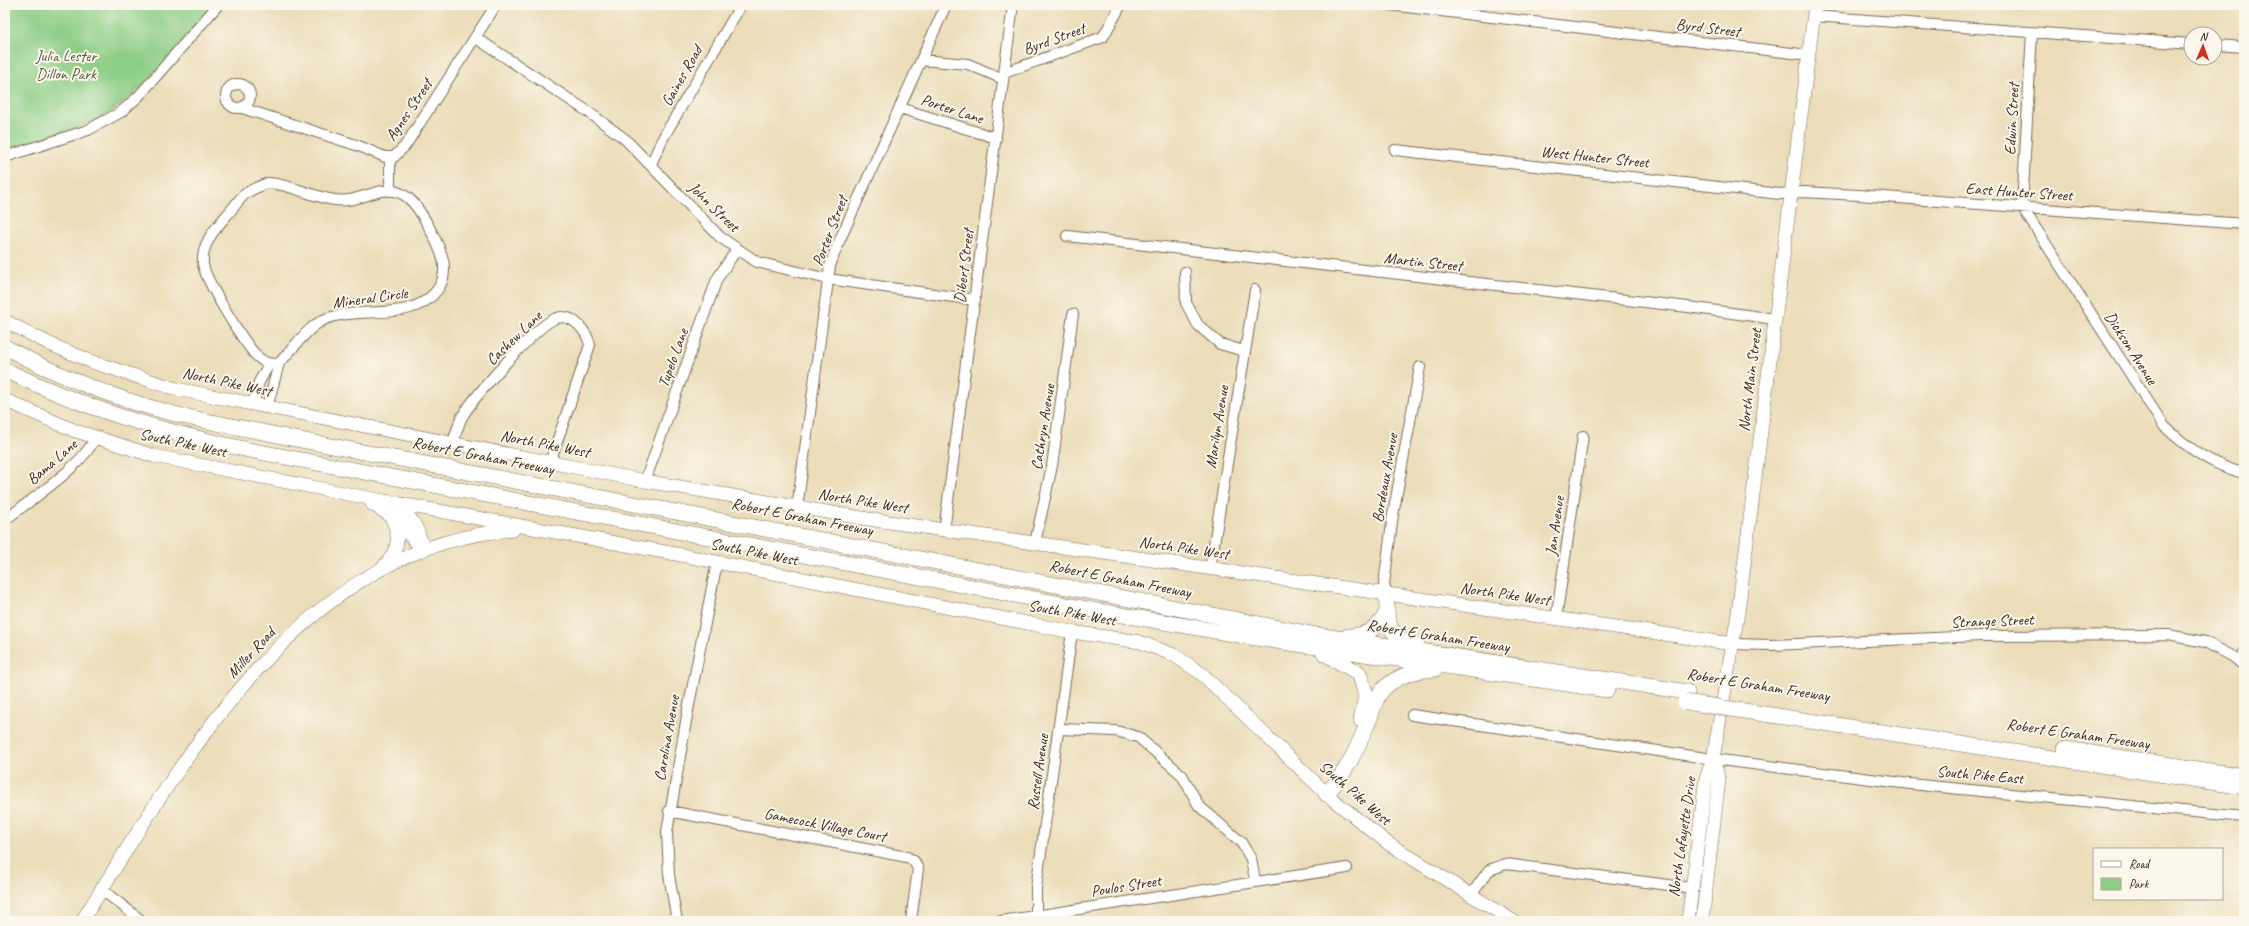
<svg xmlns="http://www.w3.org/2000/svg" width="2249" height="926" font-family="Caveat,sans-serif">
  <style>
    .green { fill: #8dce86; stroke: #647c52 }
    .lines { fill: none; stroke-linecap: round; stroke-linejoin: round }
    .minor-casing { stroke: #796954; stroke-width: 12 }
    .major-casing { stroke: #796954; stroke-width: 14 }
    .highway-casing { stroke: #796954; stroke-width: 16 }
    .minor { stroke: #fff; stroke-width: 10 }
    .major { stroke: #fff; stroke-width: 13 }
    .highway { stroke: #fff; stroke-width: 15 }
    .highway-bridge-casing { stroke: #796954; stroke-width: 16; stroke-linecap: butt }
    .highway-bridge { stroke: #fff; stroke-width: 15 }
    .labels { text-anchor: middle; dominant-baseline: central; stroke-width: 4; stroke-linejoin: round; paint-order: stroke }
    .street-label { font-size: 16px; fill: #3b2a1e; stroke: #fbf7ec }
    .park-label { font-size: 16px; fill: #545b3d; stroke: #fbf7ec }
  </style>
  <rect width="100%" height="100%" fill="#fbf7ec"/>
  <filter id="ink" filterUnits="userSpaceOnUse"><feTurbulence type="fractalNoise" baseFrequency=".025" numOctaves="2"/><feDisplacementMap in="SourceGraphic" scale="8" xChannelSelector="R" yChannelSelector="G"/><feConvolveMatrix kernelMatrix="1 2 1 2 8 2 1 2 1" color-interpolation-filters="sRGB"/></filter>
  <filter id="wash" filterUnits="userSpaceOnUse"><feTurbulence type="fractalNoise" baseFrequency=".012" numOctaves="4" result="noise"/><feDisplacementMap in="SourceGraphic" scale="16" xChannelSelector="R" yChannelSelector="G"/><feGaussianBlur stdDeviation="0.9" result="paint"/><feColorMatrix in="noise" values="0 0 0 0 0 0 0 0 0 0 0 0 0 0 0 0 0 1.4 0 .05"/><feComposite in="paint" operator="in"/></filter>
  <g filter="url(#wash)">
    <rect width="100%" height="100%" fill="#ebddb9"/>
    <path class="green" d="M5,5H213C180,42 147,91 103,116C73,132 37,139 5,150Z"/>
  </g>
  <g filter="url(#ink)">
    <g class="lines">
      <defs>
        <path id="minor" d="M1390,5L1809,55
          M1814,16L2191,44
          M2032,33L2022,207L2164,426C2187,448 2213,466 2244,473
          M476,38L587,111L625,139L720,237L757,262L828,279L975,300
          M2215,45L2244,47
          M921,60L968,64L1003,79
          M1004,73L1103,37L1121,5
          M226 96a12 12 0 1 1 24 0a12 12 0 1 1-24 0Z
          M242,108L359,146L385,157H394L405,146L496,5
          M900,108L996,138
          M1395,150L1780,194L1803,192L1858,195L2244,224
          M5,157L88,130L121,112L138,97L218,5
          M390,157V191
          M651,164L663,138L741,5
          M268,183C291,184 312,197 335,200C349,202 361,197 374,193C404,183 417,205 429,227C439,247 452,268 438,289C414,323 363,306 328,318C308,325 294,349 279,363C272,365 265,363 259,358C246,347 205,280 203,264C201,241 219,225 232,209C236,205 239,199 244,195C251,189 260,186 268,183Z
          M1067,236L1688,307L1775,319
          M1185,272L1186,303L1198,325L1220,344L1244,351
          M253,405L259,382L269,364
          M267,408L279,363
          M453,443C456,434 458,425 462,417C473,398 539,322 557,318C573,313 587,332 590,345L550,462
          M645,481L717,279L737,249
          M797,508L830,266L837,246L946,5
          M5,520C30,500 83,466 95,438
          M944,531L1013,5
          M1035,543L1052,466L1073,314
          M1210,569L1255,290
          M1387,594L1384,584L1393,515L1420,367
          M1556,619L1583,436
          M1733,644L1771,645L1980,636L2168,635L2205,642L2232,656L2244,665
          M2239,662L2244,653
          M1412,715L1713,759L1910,784L2244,817
          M1059,729L1116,731L1138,737L1182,775L1199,806L1241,842L1251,859L1255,880
          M669,811L907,857L914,861L918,869L911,921
          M101,889L142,921
          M1471,895L1489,870L1506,864L1692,888
          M1036,916V888L1072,632
          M677,921L669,875L667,832L688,710L717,562
          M1001,921L1347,868"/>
        <path id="major" d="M5,321L52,345L95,363L176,389L645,481L868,519L1733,644
          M5,400L73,430L154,456L384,501C409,511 418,524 423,550
          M384,501L676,554L1072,632L1140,642L1174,655L1202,674L1332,799L1389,844L1513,921
          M372,504L394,518L423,550
          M384,566C398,552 401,537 392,519
          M82,921C182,761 302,545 513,530
          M1688,921L1706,778L1713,759L1738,613L1815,5
          M1702,921L1719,780L1713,759"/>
        <path id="highway" d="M5,347C58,376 113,398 171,413C210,423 251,429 290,438L1317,635L1687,692
          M5,370C85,409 163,432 249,450L1093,610L1262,639L1607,690
          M1387,594C1386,623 1387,636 1417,645
          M1348,636C1366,636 1377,629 1386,614
          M1324,653L1359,673L1366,695L1361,720
          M1764,714L2244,787
          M2065,749L2244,776
          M1326,794C1345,775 1357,749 1367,725C1372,715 1374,702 1380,693C1392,677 1415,670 1435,669"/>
      </defs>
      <use href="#minor" class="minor-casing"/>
      <use href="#major" class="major-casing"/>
      <use href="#highway" class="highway-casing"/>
      <use href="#minor" class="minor"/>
      <use href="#major" class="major"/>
      <use href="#highway" class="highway"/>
      <defs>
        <path id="highway-bridge" d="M1685,702L1764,714"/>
      </defs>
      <use href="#highway-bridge" class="highway-bridge-casing"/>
      <use href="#highway-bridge" class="highway-bridge"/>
    </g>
  </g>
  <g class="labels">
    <g class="street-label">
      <text transform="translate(1708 28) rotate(7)">Byrd Street</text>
      <text transform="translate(1054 39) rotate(-20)">Byrd Street</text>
      <text transform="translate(682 76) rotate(-60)">Gaines Road</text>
      <text transform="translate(952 109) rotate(18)">Porter Lane</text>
      <text transform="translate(409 110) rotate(-56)">Agnes Street</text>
      <text transform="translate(2012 119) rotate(-87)">Edwin Street</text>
      <text transform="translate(1595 157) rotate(6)">West Hunter Street</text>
      <text transform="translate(2019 192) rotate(4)">East Hunter Street</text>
      <text transform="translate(714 207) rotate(44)">John Street</text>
      <text transform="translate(830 231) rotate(-69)">Porter Street</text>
      <text transform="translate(1423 262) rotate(6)">Martin Street</text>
      <text transform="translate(964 266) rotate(-83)">Dibert Street</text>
      <text transform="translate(370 298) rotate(-8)">Mineral Circle</text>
      <text transform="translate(514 338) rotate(-44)">Cashew Lane</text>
      <text transform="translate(2131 348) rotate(57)">Dickson Avenue</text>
      <text transform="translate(673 358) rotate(-70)">Tupelo Lane</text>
      <text transform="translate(1750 380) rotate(-83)">North Main Street</text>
      <text transform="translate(227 382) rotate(12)">North Pike West</text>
      <text transform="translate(1043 427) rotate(-81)">Cathryn Avenue</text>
      <text transform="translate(1217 427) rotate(-81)">Marilyn Avenue</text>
      <text transform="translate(183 443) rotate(12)">South Pike West</text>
      <text transform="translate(545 444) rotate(11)">North Pike West</text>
      <text transform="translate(483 456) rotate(11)">Robert E Graham Freeway</text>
      <text transform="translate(52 462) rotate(-41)">Bama Lane</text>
      <text transform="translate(1385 478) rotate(-80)">Bordeaux Avenue</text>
      <text transform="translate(863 501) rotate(9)">North Pike West</text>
      <text transform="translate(802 517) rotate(11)">Robert E Graham Freeway</text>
      <text transform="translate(1555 526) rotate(-82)">Jan Avenue</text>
      <text transform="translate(1184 548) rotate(8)">North Pike West</text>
      <text transform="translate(754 552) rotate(11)">South Pike West</text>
      <text transform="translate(1120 579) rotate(11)">Robert E Graham Freeway</text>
      <text transform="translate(1505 594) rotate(8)">North Pike West</text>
      <text transform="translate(1072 613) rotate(10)">South Pike West</text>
      <text transform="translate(1992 621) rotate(-2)">Strange Street</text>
      <text transform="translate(1438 636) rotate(9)">Robert E Graham Freeway</text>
      <text transform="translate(251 653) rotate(-47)">Miller Road</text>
      <text transform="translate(1758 685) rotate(9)">Robert E Graham Freeway</text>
      <text transform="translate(2078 734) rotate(8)">Robert E Graham Freeway</text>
      <text transform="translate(667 738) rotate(-80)">Carolina Avenue</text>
      <text transform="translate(1038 772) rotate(-82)">Russell Avenue</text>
      <text transform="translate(1980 775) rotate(5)">South Pike East</text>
      <text transform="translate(1355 793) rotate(41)">South Pike West</text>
      <text transform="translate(825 825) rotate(11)">Gamecock Village Court</text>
      <text transform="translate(1682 837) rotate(-82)">North Lafayette Drive</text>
      <text transform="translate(1126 886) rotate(-9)">Poulos Street</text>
    </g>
    <g class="park-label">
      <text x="66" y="56">Julia Lester<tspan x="66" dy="18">Dillon Park</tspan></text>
    </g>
  </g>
  <rect width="2249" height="926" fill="none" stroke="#fbf7ec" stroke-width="20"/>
  <rect x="2093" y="848" width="130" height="52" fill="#fbf7ec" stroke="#aea59a"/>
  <rect x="2101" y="861" width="20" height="6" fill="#ffffff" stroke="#aea59a"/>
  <text x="2129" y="868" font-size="12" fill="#3b2a1e">Road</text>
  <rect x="2101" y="878" width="20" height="12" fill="#8dce86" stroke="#aea59a"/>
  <text x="2129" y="888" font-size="12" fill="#3b2a1e">Park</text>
  <g transform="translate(2203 46) rotate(2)"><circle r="19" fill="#fbf7ec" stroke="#aea59a"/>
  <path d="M0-3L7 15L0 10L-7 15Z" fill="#c8321e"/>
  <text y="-6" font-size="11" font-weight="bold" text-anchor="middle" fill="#3b2a1e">N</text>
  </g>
</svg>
